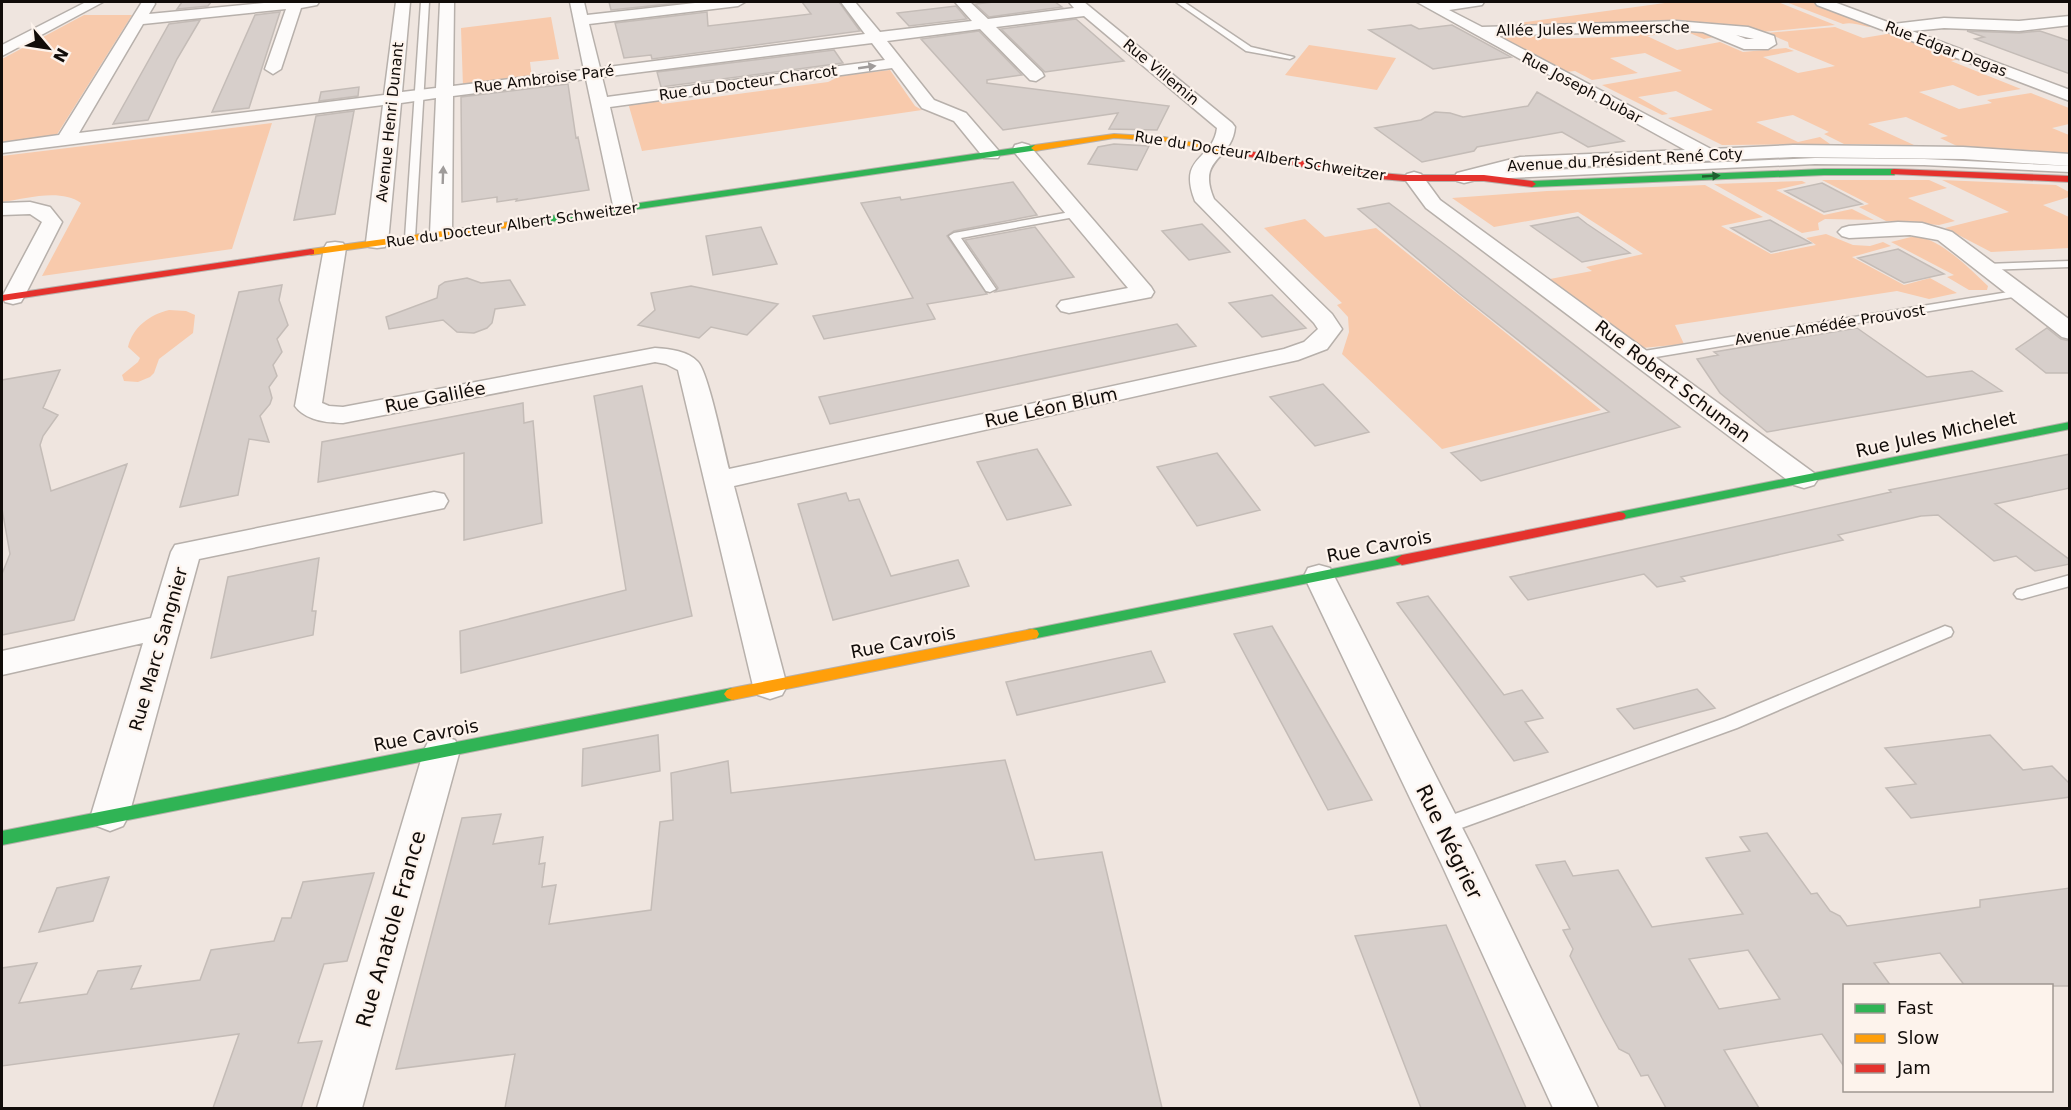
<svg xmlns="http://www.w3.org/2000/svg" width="2071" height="1110" font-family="'DejaVu Sans',sans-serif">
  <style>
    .green { fill: #f8caac }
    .building { fill: #d7cfcb; stroke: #c4bcb7; stroke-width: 1.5; fill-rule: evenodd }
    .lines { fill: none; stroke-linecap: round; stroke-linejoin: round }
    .lane-casing { stroke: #b7b0ab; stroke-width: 3 }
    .street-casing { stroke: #b7b0ab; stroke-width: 3 }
    .fast-casing { stroke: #b7b0ab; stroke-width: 2 }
    .slow-casing { stroke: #b7b0ab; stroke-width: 2 }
    .jam-casing { stroke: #b7b0ab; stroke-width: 2 }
    .lane { fill: #fdfbfa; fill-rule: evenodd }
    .street { fill: #fdfbfa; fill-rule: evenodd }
    .fast { fill: #30b455; fill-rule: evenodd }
    .slow { fill: #ff9f0a; fill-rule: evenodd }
    .jam { fill: #e5322d; fill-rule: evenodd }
    .oneway { fill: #9f9b9a }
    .oneway2 { fill: #20602f }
    .labels { text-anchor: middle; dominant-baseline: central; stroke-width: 4.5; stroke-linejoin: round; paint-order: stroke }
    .far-street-label { font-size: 15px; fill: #110c09; stroke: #fdf3ec }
    .street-label { font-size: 18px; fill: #110c09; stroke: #fdf3ec }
    .near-street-label { font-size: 21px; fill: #110c09; stroke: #fdf3ec }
  </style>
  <rect width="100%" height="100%" fill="#efe5df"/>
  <path class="green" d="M1672,2H1778L1835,25L1762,32L1746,29L1530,28L1518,23Z
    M1786,2H1812L1879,27C1865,29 1856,21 1843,24Z
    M84,15H132L56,136L2,143V59Z
    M551,17L559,59L530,62L532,78L463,87L461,28Z
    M1835,27L1863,38L1893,33L1960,59L1951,61L2021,89L1978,96L1953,85L1919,92L1959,109L1992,103L1987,100L2031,93L2069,108V124L2052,128L2069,135V153L1957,146L1940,138L1948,136L1906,117L1868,124L1914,145L1844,144L1824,134L1829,132L1793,115L1756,122L1798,142L1820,137L1830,144L1722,145L1668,118L1713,110L1676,91L1638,97L1668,114L1662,115L1602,85L1682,71L1645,53L1610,58L1638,73L1592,80L1575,71L1565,72L1496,37L1528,34L1548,39L1639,36L1643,30L1694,29L1720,36L1704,39L1685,31L1647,36L1677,50L1720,42L1743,52L1786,48L1794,51L1763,57L1798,73L1835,66L1789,47L1788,42L1767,33Z
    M1309,45L1396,58L1377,90L1285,75Z
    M890,70L915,106L922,110L642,151L628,103L659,99L662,104L828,82L840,76Z
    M272,123L232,249L42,276L81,203C60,188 25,199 2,202V156Z
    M1822,180H1929L1947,188L1908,198L1955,221L1939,225L1886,221L1859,207L1869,204Z
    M1942,180L2056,185L2069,192V197L2043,205L2069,217V248L1991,252L1945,228L2009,212Z
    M1802,181L1806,183L1776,190L1824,215L1852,209L1874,220L1825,219L1818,223L1819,230L1802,233L1714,184Z
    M1705,185L1763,217L1721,226L1771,254L1816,245L1806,238L1826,234L1853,245L1870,246L1883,242L1891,246L1852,257L1904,285L1930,278L1957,293L1929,299L1897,291L1675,325L1684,344L1642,348L1579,304L1550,279L1592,271L1586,267L1643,254L1578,212L1494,227L1452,198L1547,191Z
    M1305,219L1325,237L1376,228L1601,410L1442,449L1342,354L1349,332L1348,317L1337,305L1342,303L1264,228Z
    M1915,236C1942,240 1968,267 1988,286L1987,290H1969L1947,277L1954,275L1891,242Z
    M169,310L186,311L195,315L193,333L159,359L154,373L150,377L138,382L124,381L122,375L138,362L140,358L128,347C133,327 149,315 169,310Z"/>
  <path class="building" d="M182,2H211L208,6L177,9Z
    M609,2H688L611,10Z
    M802,2H839L860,31L652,59L651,55L624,58L615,23L707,12L708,26L811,14Z
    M994,2H1055L1062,7L989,17L975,4Z
    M956,6L967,19L909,26L897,13Z
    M280,12L249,108L212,112L255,15Z
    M1076,19L1124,61L1045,72L1001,29Z
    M200,20L177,59L148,120L113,124L169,24Z
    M1411,25L1419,29L1452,25L1511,57L1433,69L1369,30Z
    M979,31L1022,75L987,80V83L1169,106L1157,130L1109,129L1118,113L1003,130L921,39Z
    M1967,31L2019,33L2040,31L2070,41V74L1975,39L1984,37Z
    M834,50L843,63L661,87L657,72Z
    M568,84L576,138L578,137L589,190L516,201L517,199L497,202V197L462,202L461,97Z
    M359,87L358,96L319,101L321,92Z
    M1537,92L1624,141L1588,147L1562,132L1477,147L1474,151L1422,162L1375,128L1421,120L1435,112L1450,113L1463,117L1528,106Z
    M354,111L335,214L294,220L316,116Z
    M1114,144L1149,146L1137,170L1088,164L1098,147Z
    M1013,182L1037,215L954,231L947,236L987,294L927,304L935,319L824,339L813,316L913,298L861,203L900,197L901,200Z
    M1822,183L1862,204L1824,212L1785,191Z
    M1389,203L1456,253L1680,427L1481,481L1451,453L1609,412L1460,294L1358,209Z
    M1578,217L1587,224L1630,253L1582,262L1531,226Z
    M1770,220L1811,243L1771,252L1731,228Z
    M1202,224L1230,252L1189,260L1162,231Z
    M761,227L777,264L713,275L706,236Z
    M1035,227L1074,277L995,292L998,288L965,240Z
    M1898,249L1944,274L1904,283L1858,258Z
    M467,278L481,283L510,280L525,305L495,309L492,323L487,328L474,333L457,332L443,320L389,329L386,317L437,298L439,286L445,282Z
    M282,285L279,300L288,325L277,339L282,352L273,365L277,376L269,387L272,398L270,404L260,416L269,442L249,439L238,495L180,507L239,292Z
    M691,286L778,304L747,335L711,327L699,338L638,325L655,310L651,293Z
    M1272,295L1306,328L1262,337L1229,303Z
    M1177,324L1196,346L830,424L819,397Z
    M1857,328L1927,377L1972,371L2002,391L1767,432L1720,393L1697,359L1718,355L1714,352Z
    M2047,328L2061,339L2070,341V373H2046L2016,349Z
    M60,370L43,408L58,415L43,436L40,445L51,491L127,464L74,620L2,635V574L10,554L2,509V380Z
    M1323,384L1369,432L1315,446L1270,397Z
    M642,386L692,616L461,673L460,631L626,590L594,396Z
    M523,403L524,423L533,421L542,523L464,540V453L318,482L322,442Z
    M1037,449L1071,505L1007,520L977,462Z
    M1217,453L1260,510L1197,526L1157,467Z
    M2070,454V488L1995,504L2070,560V564L2035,571L2016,556L1994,561L1938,515L1921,516L1838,535L1843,540L1681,577L1685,581L1657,587L1644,574L1528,600L1510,577L1891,492L1889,490Z
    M846,493L849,501L859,499L891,576L958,560L969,586L833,620L798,504Z
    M319,558L312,611H316L313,635L211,658L228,577Z
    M1428,596L1504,695L1522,690L1543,718L1525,722L1548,752L1514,761L1397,603Z
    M1272,626L1350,761L1372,800L1328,810L1234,634Z
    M1151,651L1165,682L1017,715L1006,682Z
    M1697,689L1715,708L1634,729L1617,709Z
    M658,735L660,771L582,786L583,749Z
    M1990,735L2023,770L2052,766L2070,784V797L1911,818L1886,788L1916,784L1885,748Z
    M1005,760L1035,860L1102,852L1162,1108H505L515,1054L396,1069L462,818L501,814L493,844L543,837L539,864L545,863L542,887L556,885L549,924L651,910L660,822L673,820L671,773L728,761L731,793Z
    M1767,833L1811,894L1817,893L1830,911L1840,916L1847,926L1980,907V900L2070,888V986H1965L1940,953L1874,963L1891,986H1845V1068L1822,1034L1724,1050L1759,1108H1666L1648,1075L1641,1076L1629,1054L1619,1049L1602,1018L1570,956L1573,949L1563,930L1570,929L1536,865L1565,861L1573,876L1618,870L1652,927L1672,924L1743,914L1706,858L1750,851L1740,837ZM1748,950L1780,999L1719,1009L1689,959Z
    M374,873L347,961L324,964L298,1043L322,1041L301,1108H213L239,1034L2,1066V968L37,963L19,1003L87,994L98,971L141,966L131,989L200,980L211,950L274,941L282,918H291L303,882Z
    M109,877L93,921L39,932L57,888Z
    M1446,925L1526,1108H1421L1355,936Z"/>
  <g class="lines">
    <defs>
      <path id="lane" d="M421,2H429L415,238L410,241L405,238Z
        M1176,2H1184L1251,47L1294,57L1290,59L1246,51Z
        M1815,158L1924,159L2070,166V172L1924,165L1815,164L1488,179L1483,176L1488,173Z
        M1076,211L1080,212V216L961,238L996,289L990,292L986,291L949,236L954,233Z
        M2070,261V267L1986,270L1981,267L1986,264Z
        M2021,290L2025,291V295L1638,360L1632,356L1638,352Z
        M2070,575V586L2022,599L2017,598L2014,594L2017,590Z
        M1945,626L1951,628L1953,632L1951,636L1737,728L1442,835L1435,833L1433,827L1435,821L1725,718Z"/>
      <path id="street" d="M86,2H103L2,56V45Z
        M142,2H154L155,4L149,14L274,2H319L317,5L301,8L281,69L273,74L265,69L286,9L143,24L79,133L384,95L396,2H410L402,92L436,88L440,2H454L453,86L584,70L570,2H584L587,15L704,2H745L738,6L589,24L600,68L865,34L841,2H855L880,32L972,21L955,2H970L988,19L1074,8L1069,2H1084L1232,123L1235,127C1232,161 1196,157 1214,199L1332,314L1342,329L1327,349L1298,360L734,486L787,686L782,695L770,699L758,695L753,686L678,370L666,364L655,362L343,423C327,423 305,420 295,406L324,248L327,243L335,242L343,243L346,248L322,403L329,406L343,407L655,348C670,349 688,351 698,362C708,372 724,450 729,469L1284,349L1304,342L1318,329L1314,323L1195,201C1177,155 1213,161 1217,128L1084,16L996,27L1042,72L1044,76L1036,81L1030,80L980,29L887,41L934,100L966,113L998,150L1000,154L998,158H984L954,121L922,108L892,68L610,107L634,210L631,214H617L614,210L586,79L453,96L452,234L448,238L441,240L434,238L430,234L436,98L401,103L388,242L385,247L377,248L369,247L366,242L383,105L2,153V143L59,135ZM872,43L885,60L607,97L602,77Z
        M1417,2H1484L1482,5L1449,10L1482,27L1676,21L1748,27L1774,36L1776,44L1768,49H1744L1703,32L1676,30L1498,36L1711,149L1793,145L1963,147L2070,154V166L1963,159L1793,157L1520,169L1464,183L1457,181L1454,177L1457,173L1520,157L1685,150ZM1736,35L1754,39H1746Z
        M1815,2H1834L1893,24L1944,18L2019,21L2070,16V25L2019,31L1944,28L1912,31L2070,90V101L1817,5Z
        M1022,143L1029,145L1151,287L1154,292L1151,297L1069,313L1061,311L1057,306L1061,301L1128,288L1015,153L1013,149L1015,145Z
        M1414,172L1421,174L1440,200L1814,473L1818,479L1814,485L1804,488L1794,485L1426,208L1404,178L1407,174Z
        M30,202L50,207L62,222L24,297L21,302L13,304L5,302L2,297L42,222L30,214L2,215V203Z
        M1898,222L1922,223L1952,232L2070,320V339L2062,337L1938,240L1910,235L1849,238L1842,236L1838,232L1842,228L1849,226Z
        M434,492L444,494L448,501L444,508L199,559L129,815L123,826L110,831L97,826L91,815L143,643L2,675V651L151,618L171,552L175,545Z
        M1319,565L1330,568L1334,576L1473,849L1598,1108H1553L1441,863L1304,576L1308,568Z
        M442,736L455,740L460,750L362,1108H317L424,750L429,740Z"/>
      <path id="fast" d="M1035,145L1039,148L1038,150L516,227L511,224L516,221Z
        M1824,169H1894L1898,172L1894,175H1824L1532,187L1528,184L1532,181Z
        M2070,422V429L1619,520L1612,516L1619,512Z
        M1402,555L1409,560L1407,563L1032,639L1027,638L1025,634L1027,630Z
        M732,688L737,690L740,694L737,698L732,700L2,845V831Z"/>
      <path id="slow" d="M1114,134L1164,137L1247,153L1243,156L1164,141L1114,138L1035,151L1031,148L1035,145Z
        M516,221L519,222V226L311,255L306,252L311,249Z
        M1032,629L1037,630L1039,634L1037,638L732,700L727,698L724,694L727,690L732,688Z"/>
      <path id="jam" d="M1243,150L1357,171L1404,175H1484L1532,181L1536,184L1532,187L1484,181H1404L1357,177L1240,155L1239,153Z
        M1894,169L2070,176V182L1891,174V170Z
        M311,249L314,250V254L2,301V295Z
        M1619,512L1624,513L1626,516L1624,519L1402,565L1395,560L1402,555Z"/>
    </defs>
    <use href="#lane" class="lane-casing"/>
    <use href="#street" class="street-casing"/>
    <use href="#fast" class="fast-casing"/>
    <use href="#slow" class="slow-casing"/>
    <use href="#jam" class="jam-casing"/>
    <use href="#lane" class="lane"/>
    <use href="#street" class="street"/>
    <use href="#fast" class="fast"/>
    <use href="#slow" class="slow"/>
    <use href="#jam" class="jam"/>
  </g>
  <defs><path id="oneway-solid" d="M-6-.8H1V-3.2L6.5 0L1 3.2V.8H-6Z" transform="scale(1.5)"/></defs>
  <g class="oneway">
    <use href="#oneway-solid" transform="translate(867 67) rotate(-8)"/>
    <use href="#oneway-solid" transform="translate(443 175) rotate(-88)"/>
  </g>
  <use class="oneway2" href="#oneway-solid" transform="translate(1711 176) rotate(-3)"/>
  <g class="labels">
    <g class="far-street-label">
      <text transform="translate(1593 29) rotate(-1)">Allée Jules Wemmeersche</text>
      <text transform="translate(1946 49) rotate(21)">Rue Edgar Degas</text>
      <text transform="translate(1161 72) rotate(40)">Rue Villemin</text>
      <text transform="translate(544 79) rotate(-7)">Rue Ambroise Paré</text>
      <text transform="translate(748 83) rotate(-8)">Rue du Docteur Charcot</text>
      <text transform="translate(1582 88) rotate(28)">Rue Joseph Dubar</text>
      <text transform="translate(390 122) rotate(-84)">Avenue Henri Dunant</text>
      <text transform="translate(1260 156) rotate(9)">Rue du Docteur Albert Schweitzer</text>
      <text transform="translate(1625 160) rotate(-3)">Avenue du Président René Coty</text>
      <text transform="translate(512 225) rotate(-8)">Rue du Docteur Albert Schweitzer</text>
      <text transform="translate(1830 325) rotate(-9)">Avenue Amédée Prouvost</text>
    </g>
    <g class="street-label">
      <text transform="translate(1673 381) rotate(37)">Rue Robert Schuman</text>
      <text transform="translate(435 397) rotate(-11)">Rue Galilée</text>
      <text transform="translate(1051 407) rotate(-12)">Rue Léon Blum</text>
      <text transform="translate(1936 434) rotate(-12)">Rue Jules Michelet</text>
      <text transform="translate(1379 546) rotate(-11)">Rue Cavrois</text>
      <text transform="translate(903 642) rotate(-11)">Rue Cavrois</text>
      <text transform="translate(158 649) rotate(-74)">Rue Marc Sangnier</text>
      <text transform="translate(426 735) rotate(-11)">Rue Cavrois</text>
    </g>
    <g class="near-street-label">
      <text transform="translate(1449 842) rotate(64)">Rue Négrier</text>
      <text transform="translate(391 929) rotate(-74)">Rue Anatole France</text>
    </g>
  </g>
  <rect width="2071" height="1110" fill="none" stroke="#110c09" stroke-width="6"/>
  <rect x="1843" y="984" width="210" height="108" fill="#fdf3ec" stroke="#9f9791" stroke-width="1.5"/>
  <rect x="1855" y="1004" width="30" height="9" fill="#30b455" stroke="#9f9791" stroke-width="1.5"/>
  <text x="1897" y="1014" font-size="18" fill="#110c09">Fast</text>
  <rect x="1855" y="1034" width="30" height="9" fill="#ff9f0a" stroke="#9f9791" stroke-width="1.5"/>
  <text x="1897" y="1044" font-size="18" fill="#110c09">Slow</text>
  <rect x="1855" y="1064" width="30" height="9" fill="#e5322d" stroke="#9f9791" stroke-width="1.5"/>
  <text x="1897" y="1074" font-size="18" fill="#110c09">Jam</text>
  <g transform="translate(48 48) rotate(119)" stroke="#fdf3ec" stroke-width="4.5" paint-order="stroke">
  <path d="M0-4.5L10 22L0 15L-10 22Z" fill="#110c09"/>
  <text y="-9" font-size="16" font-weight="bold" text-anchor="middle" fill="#110c09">N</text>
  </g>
</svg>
